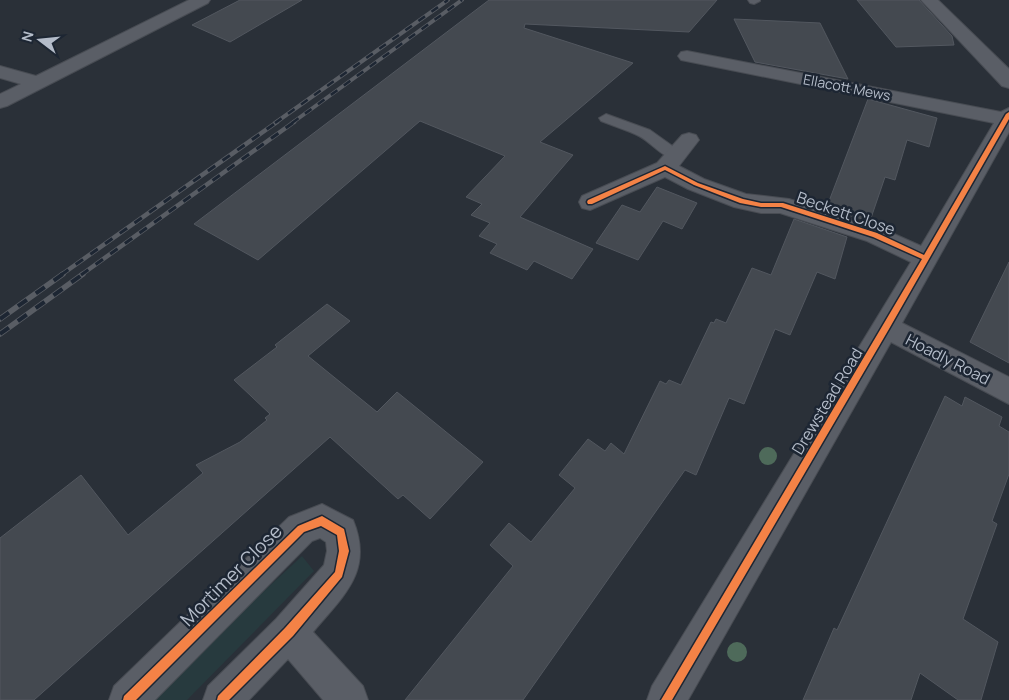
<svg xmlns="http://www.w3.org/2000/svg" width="1009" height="700" font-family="Manrope,sans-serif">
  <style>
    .green { fill: #273a3e }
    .building { fill: #444950; stroke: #52575f }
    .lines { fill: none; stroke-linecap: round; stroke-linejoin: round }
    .service-casing { stroke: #484c53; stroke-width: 2 }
    .minor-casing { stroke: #484c53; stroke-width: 2 }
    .tertiary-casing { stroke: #484c53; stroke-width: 2 }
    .service { fill: #5a5e66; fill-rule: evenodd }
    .minor { fill: #5a5e66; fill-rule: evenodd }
    .tertiary { fill: #5a5e66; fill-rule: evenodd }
    .rail-far2-casing { stroke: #595d64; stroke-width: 4 }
    .rail-far1-casing { stroke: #595d64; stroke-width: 4.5 }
    .rail-casing { stroke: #595d64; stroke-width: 5.5 }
    .rail-far2 { stroke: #1d2633; stroke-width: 2.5; stroke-dasharray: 8; stroke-linecap: butt }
    .rail-far1 { stroke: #1d2633; stroke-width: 3; stroke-dasharray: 9; stroke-linecap: butt }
    .rail { stroke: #1d2633; stroke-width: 4; stroke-dasharray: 11; stroke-linecap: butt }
    .cycleway-casing { stroke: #1d2633; stroke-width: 3 }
    .cycleway { fill: #f48246; fill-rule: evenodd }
    .tree { fill: #4e6a5a }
    .labels { text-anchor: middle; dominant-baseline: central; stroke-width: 5; stroke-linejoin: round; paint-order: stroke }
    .far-street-label { font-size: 14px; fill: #b4bcc9; stroke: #1d2633 }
    .street-label { font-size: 16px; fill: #b4bcc9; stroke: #1d2633 }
    .near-street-label { font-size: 19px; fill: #b4bcc9; stroke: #1d2633 }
  </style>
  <rect width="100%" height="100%" fill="#2a3038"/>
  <path class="green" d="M302,556L314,571L187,700H146Z"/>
  <path class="building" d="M240,0H302L230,42L192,25Z
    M489,0H717L689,32L525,24L524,28L633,63L540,142L573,155L520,217L593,249L572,279L534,261L527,270L490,253L497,244L479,236L490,223L471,215L482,204L466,197L505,156L420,121L258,260L194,224Z
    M857,0H919L952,36L954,45L896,47Z
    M734,19L820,23L848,79L755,62Z
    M868,99L937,118L929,147L907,140L895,180L885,177L870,221L826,209Z
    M657,187L697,203L682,229L663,221L638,260L596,243L622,205L640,212Z
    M794,219L847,237L835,279L817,272L790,335L775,329L744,404L729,398L696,475L685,470L523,700H405L513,566L490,545L509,523L531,542L575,488L559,475L588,439L605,451L611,443L624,454L660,381L666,384L669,380L681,385L711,322L714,323L716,319L726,323L752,268L771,275Z
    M1009,262V363L970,342Z
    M327,304L350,321L308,356L377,412L397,392L483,462L430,519L403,495L398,499L330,437L34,700H0V538L81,475L128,535L203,473L196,465L240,442L267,420L265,418L270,414L234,380L277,347L275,345Z
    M945,396L962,406L965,397L1002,417L999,426L1009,432V474L992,521L997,524L963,619L998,642L981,700H958L920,673L911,700H803L834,628L837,630Z"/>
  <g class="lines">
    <defs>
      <path id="service" d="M748,0H760V1L754,4L750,3Z
        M606,114L650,130L685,155L683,158C665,163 653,143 639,136C627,130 613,126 601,121L599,118Z"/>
      <path id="minor" d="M189,0H210L208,3L7,106L0,108V94L21,84L0,78V66L36,76Z
        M687,51L1001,112L1009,108V132L902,323L1009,377V404L891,342L688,700H647L652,686L911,262L867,241L780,213H761L734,207L688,189L665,177L590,210L582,208L579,202L582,196L657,163L682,135L689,133L696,135L699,140L679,166L704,179L746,194L789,199L883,229L921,246L994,123L681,60L678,56L681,52Z
        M322,504L353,520C374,571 344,595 313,632L363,686L368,700H323L288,659L249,700H203L208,686L276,619L324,565L327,551L326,542L320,538L312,541L155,700H109L114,686L289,517Z"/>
      <path id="tertiary" d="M921,0H938L1009,69V88L1002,86Z"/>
    </defs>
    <use href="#service" class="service-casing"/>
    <use href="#minor" class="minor-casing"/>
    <use href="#tertiary" class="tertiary-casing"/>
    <use href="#service" class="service"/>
    <use href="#minor" class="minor"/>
    <use href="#tertiary" class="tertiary"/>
    <defs>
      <path id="rail-far2" d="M275,123L448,0
        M292,123L462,0"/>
      <path id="rail-far1" d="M61,275L277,122
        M81,275L294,122"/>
      <path id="rail" d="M0,319L63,274
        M0,334L83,274"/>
    </defs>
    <use href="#rail-far2" class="rail-far2-casing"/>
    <use href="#rail-far1" class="rail-far1-casing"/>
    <use href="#rail" class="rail-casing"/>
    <use href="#rail-far2" class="rail-far2"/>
    <use href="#rail-far1" class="rail-far1"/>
    <use href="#rail" class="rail"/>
    <defs>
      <path id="cycleway" d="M1009,112V119L889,329L672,700H661L922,259L873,237L781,207H761L740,203L694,185L665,170L592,204H588L587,202L588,200L665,166L698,183L743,199L761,203H783L877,233L924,255L1006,114Z
        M322,516L344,529L349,551L342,577L293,636L229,700H217L218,696L285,628L335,572L339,551L337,535L321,526L304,532L136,700H123L124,696L298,526Z"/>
    </defs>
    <use href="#cycleway" class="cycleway-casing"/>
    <use href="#cycleway" class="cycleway"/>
  </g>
  <g class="tree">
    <circle cx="768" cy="456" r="9"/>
    <circle cx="737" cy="652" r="10"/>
  </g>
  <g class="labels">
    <g class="far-street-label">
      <text transform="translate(847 87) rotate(11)">Ellacott Mews</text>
    </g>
    <g class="street-label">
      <text transform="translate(846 213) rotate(19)">Beckett Close</text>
      <text transform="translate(948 359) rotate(27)">Hoadly Road</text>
      <text transform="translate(827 401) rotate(-59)">Drewstead Road</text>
    </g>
    <g class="near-street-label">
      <text transform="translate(231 575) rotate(-45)">Mortimer Close</text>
    </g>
  </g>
  <g transform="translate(40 40) rotate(286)" stroke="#1d2633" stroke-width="4" paint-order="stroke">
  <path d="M0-4L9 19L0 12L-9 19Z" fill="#b4bcc9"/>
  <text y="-8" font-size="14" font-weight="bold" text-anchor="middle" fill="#b4bcc9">N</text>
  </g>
</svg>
